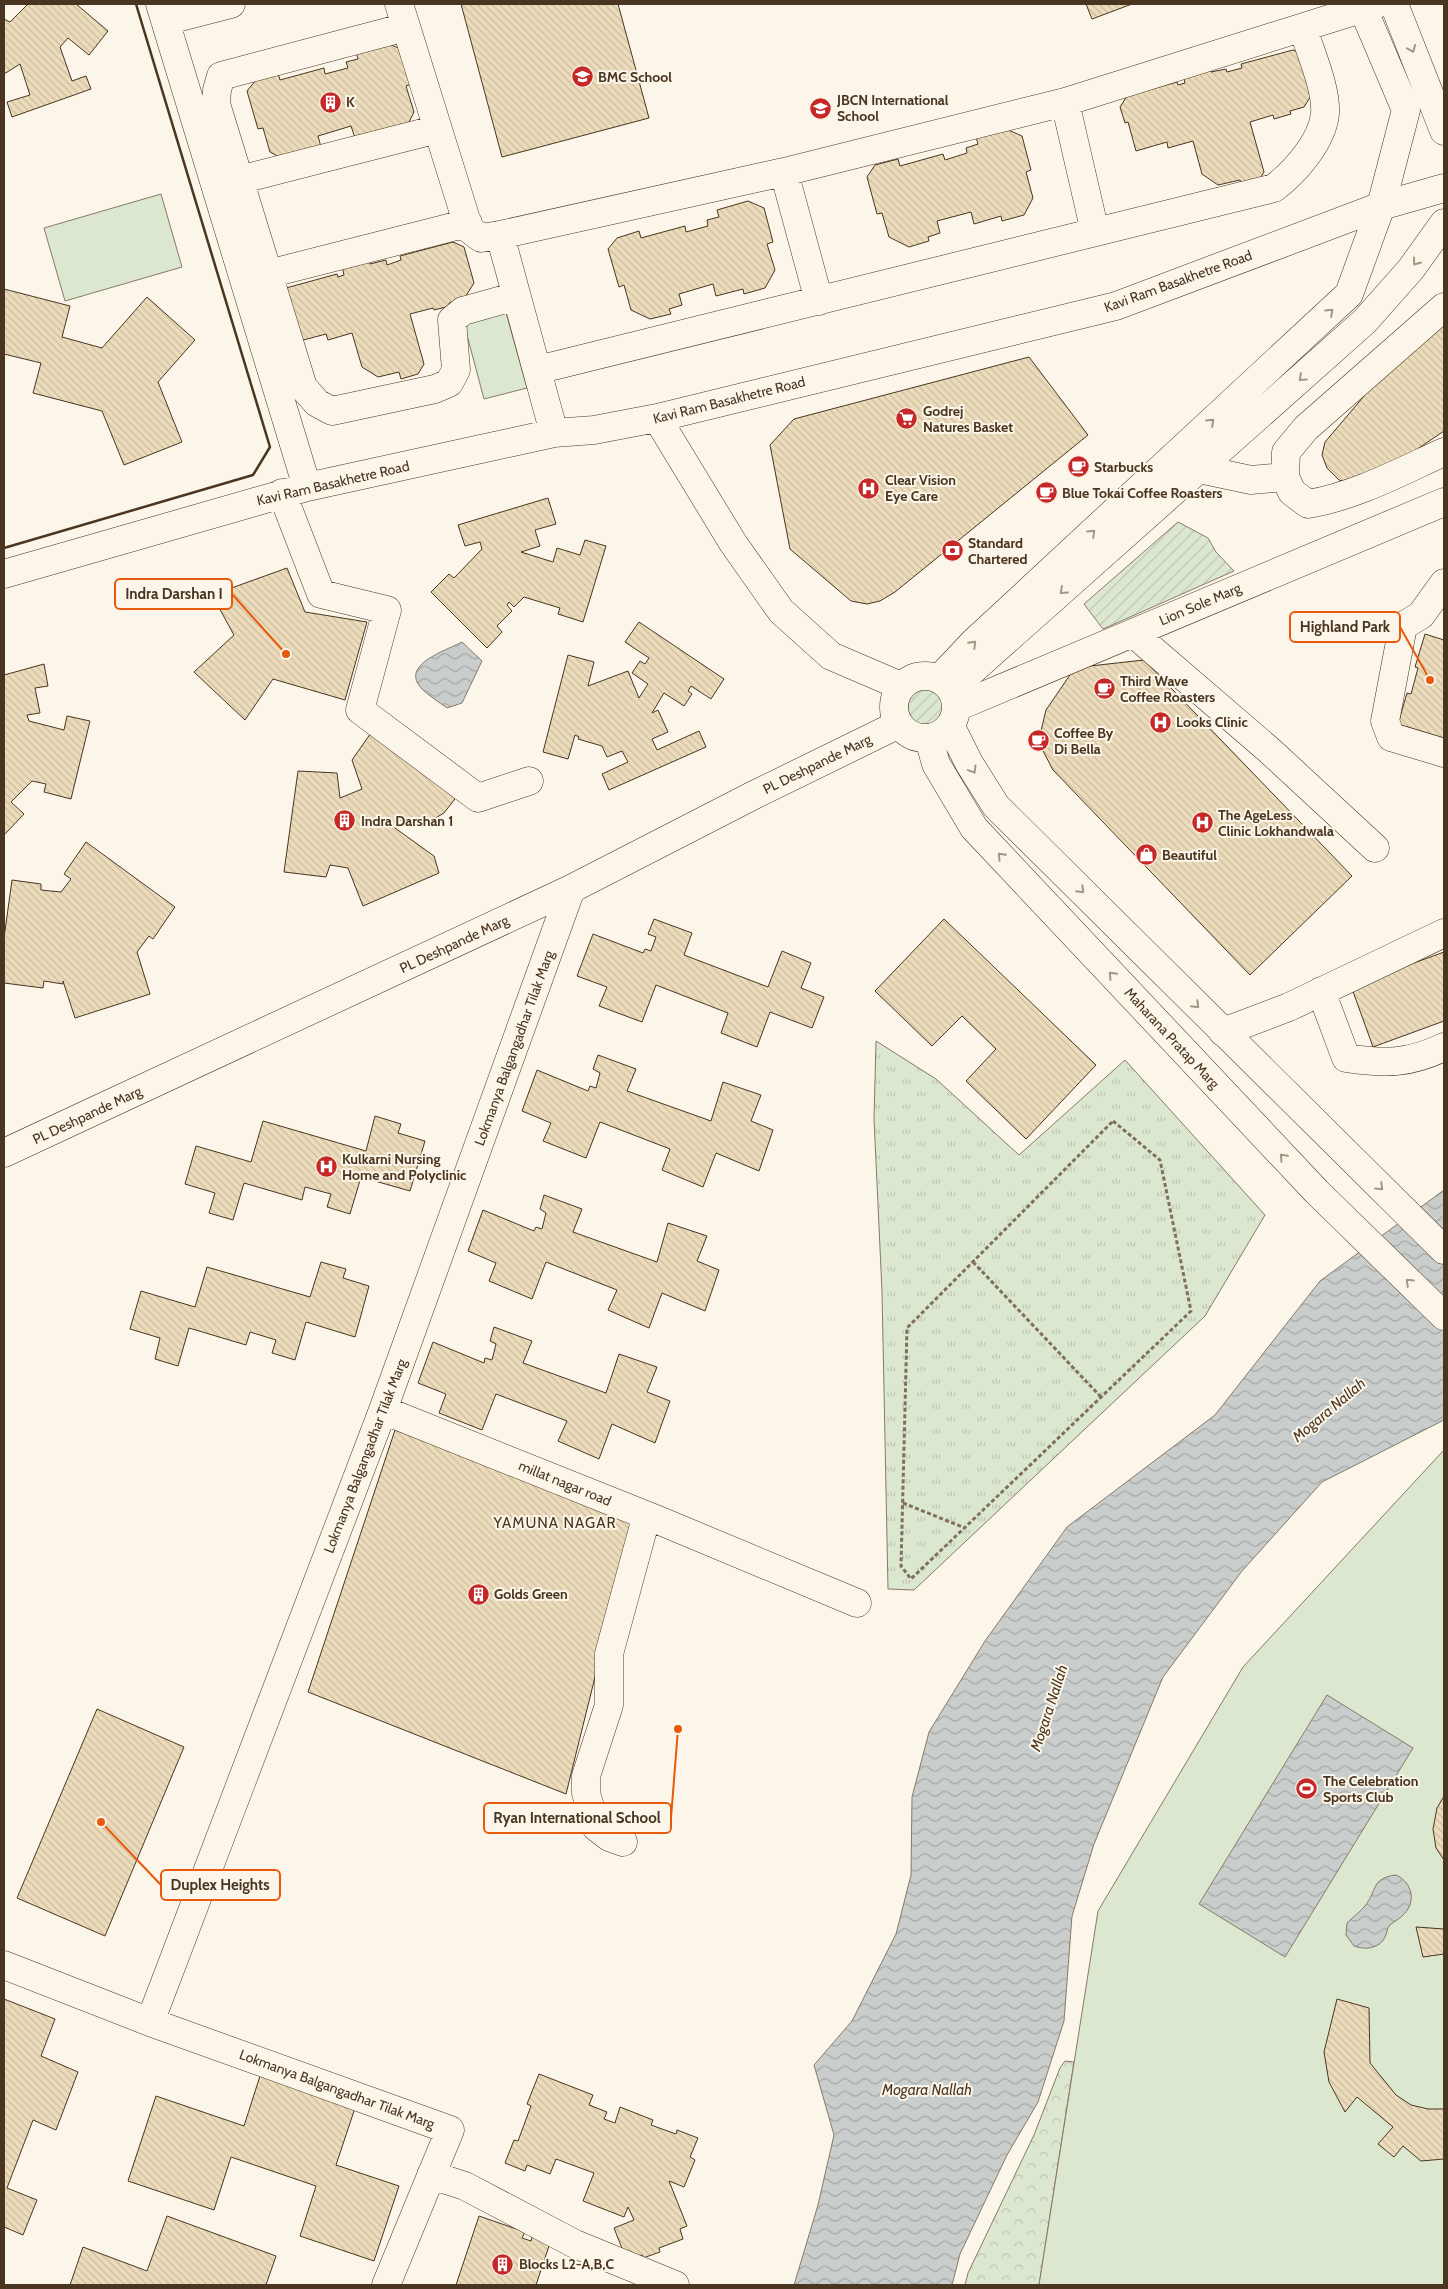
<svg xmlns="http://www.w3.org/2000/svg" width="1448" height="2289" font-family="Cabin,sans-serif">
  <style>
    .grass { fill: url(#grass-tufts); stroke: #887966 }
    .forest { fill: url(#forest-crowns); stroke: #887966 }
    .garden { fill: url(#garden-furrows); stroke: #887966 }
    .pitch { fill: #dce7d0; stroke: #887966 }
    .water { fill: url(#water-waves); stroke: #887966 }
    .building { fill: url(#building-back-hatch); stroke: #4a3520 }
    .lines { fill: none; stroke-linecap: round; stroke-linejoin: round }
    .minor-casing { stroke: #4a3520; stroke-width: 29 }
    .major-casing { stroke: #4a3520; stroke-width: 29 }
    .path { stroke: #7f6f5c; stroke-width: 3; stroke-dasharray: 4 2.5; stroke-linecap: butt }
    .minor { stroke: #fbf6e9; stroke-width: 28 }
    .major { stroke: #fbf6e9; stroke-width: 28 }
    .wall { stroke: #4a3520; stroke-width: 2.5 }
    .oneway { stroke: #a29684 }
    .labels { text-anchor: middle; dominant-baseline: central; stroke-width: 4; stroke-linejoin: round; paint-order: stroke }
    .poi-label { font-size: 14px; font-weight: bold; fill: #4a3520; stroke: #fbf6e9; text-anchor: start }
    .street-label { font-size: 14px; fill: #4a3520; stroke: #fbf6e9 }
    .water-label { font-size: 15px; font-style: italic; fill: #4a3520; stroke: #fbf6e9 }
    .neighbourhood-label { font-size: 15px; letter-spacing: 1px; fill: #4a3520; stroke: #fbf6e9 }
    .leader { fill: none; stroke: #e8590c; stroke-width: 2 }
    .callout-dot { fill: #e8590c; stroke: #fbf6e9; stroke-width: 2 }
    .callout { fill: #fbf6e9; stroke: #e8590c; stroke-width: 2 }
    .callout-label { font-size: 15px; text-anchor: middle; font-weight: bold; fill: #4a3520 }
  </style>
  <defs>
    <pattern id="grass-tufts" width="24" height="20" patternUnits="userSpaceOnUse" patternTransform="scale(1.25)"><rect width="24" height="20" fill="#dce7d0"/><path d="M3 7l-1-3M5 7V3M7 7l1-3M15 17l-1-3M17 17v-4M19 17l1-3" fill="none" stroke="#bec7b2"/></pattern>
    <pattern id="forest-crowns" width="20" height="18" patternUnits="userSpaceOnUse" patternTransform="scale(1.25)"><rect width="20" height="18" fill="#dce7d0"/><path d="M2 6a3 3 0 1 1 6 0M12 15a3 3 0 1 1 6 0" fill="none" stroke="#bec7b2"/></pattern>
    <pattern id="garden-furrows" width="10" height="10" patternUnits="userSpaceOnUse" patternTransform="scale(1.25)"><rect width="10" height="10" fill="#dce7d0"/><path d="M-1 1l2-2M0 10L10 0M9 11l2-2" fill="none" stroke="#bec7b2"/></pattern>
    <pattern id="water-waves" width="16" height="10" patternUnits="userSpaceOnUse" patternTransform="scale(1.25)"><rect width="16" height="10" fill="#c9cecd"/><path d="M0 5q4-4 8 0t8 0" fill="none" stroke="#a5a8a6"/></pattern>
    <pattern id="building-back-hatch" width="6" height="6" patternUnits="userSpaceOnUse" patternTransform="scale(1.25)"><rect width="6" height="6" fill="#ecdcbc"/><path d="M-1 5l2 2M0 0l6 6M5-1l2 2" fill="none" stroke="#ccbda1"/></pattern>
  </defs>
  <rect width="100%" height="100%" fill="#fbf6e9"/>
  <path class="grass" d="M876,1041L936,1079L1019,1155L1125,1060L1265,1215L1205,1316L914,1590L888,1589L882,1291L874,1119Z"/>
  <path class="forest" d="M1065,2061L1074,2062L1039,2285H965L968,2273L1034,2135L1060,2068Z"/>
  <path class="garden" d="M1178,522L1208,538L1216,552L1234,571L1103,629L1084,604Z
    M908 707a19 19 0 1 1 38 0a19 19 0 1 1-38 0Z"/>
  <path class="pitch" d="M161,194L182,267L65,301L44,228Z
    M505,309L527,388L484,399L463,320Z
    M1444,1450V2285H1039L1098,1911L1243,1667Z"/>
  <path class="water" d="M462,642L482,661L462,703L447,708C439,702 429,696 422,689C399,665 445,651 462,642Z
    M1444,1190V1420L1322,1482L1242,1571L1163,1677L1094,1844L1072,1916L1064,2021L1038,2102L1007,2155L960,2254L952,2285H794L818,2205L834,2135L814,2065L852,2021L896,1934L911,1875L912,1797L929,1732L985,1641L1067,1527L1215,1415L1320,1281Z
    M1327,1695L1413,1748L1285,1957L1199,1904Z
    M1396,1875C1413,1883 1417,1903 1402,1916C1398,1920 1393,1922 1389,1926C1387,1929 1387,1933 1385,1937C1379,1949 1365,1950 1354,1946L1346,1935L1347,1923C1353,1917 1360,1912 1365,1906C1377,1891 1371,1878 1396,1875Z"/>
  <path class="building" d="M28,4H76L108,31L89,55L68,38L60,47L72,81L86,76L91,89L12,117L7,102L30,95L20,64L4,74V19L10,22Z
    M461,4H618L649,118L502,157Z
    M1086,4H1132L1092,19Z
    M387,43L403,50L412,84L406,86L414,112L405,130L355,138L351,126L318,136L321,147L289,162L270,152L263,128L258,129L247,91L256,80L278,73L280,80L324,68L325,74L348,68L346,62L358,59L356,52Z
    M1293,50L1305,55L1314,91L1304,107L1290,111L1291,114L1274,119L1273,115L1250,122L1264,172L1258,182L1241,186L1240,180L1218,185L1202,174L1193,141L1168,148L1167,142L1136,151L1128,122L1125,123L1120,107L1127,96L1177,82L1178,85L1185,83L1183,74L1209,67L1211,72L1226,69L1227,72L1242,68L1241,64Z
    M1006,129L1022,136L1031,170L1026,172L1033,198L1024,215L1002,221L1001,216L974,224L971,212L937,221L940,233L928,237L929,241L909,247L889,237L882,213L877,214L867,177L875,165L898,159L900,166L943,154L945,160L967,153L966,148L978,144L976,137Z
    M748,201L764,208L773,242L767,244L775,270L765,288L744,294L743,289L716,296L713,284L679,294L682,305L669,309L671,314L650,319L631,310L624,285L619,287L608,249L617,238L639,231L641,238L685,226L686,232L708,226L707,220L719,217L717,210Z
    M453,242L464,247L474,283L464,299L449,303L450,306L434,310L433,308L410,314L424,364L418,374L401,379L399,372L378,377L362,367L352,333L328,340L326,334L296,342L286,288L337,274L338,277L344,275L342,266L369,259L370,264L386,260L387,265L401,260L400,256Z
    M4,289L70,306L62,337L102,348L147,297L195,340L158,382L182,442L124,465L102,411L33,393L41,363L4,354Z
    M1444,316V431L1379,475L1350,484L1339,480L1327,468L1322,455L1325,442L1404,349Z
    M1029,357L1088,435L895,592L880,601L867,604L851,601L790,549L770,445L794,419Z
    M548,498L556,524L535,530L540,546L521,552L553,562L557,548L580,555L585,540L606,546L583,622L558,614L560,608L524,597L514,607L509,602L507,605L512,611L497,626L502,632L487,648L431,592L449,574L454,578L482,549L480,542L465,546L458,525Z
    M287,568L305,612L367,622L345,700L273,679L245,720L194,672L234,635L212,595Z
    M639,622L724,679L711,699L691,686L688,691L692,694L684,706L664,693L652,713L658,710L668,732L652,739L657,750L699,731L706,747L609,790L602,774L628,762L622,751L607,757L602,746L578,739L579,737L575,735L568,759L543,752L568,655L594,662L588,686L628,671L639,698L648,684L632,673L640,661L645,664L649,658L625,642Z
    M1425,634L1444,640V738L1398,724L1407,693L1411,694L1418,668L1415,667Z
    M1144,660L1352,876L1250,975L1053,770L1042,749L1041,731L1046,710L1072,672L1090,666Z
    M44,664L48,686L35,688L40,713L27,715L29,721L64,730L67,716L90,721L71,799L44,792L46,784L32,781L11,802L24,814L4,835V675Z
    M373,730L458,795L444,813L422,826L403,816L395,828L434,856L439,873L363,906L348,868L330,865L326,877L284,872L298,771L337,773L340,798L362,789L352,760Z
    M86,842L175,907L153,939L149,936L137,952L150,994L75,1018L63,981V984L44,981L43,988L4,983V938L12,880L41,884V890L61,892L71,879L64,874Z
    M654,919L692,933L684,955L768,987L782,951L811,963L801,988L824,997L812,1028L770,1012L757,1047L721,1033L728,1013L656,985L642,1022L599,1006L607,987L577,976L593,934L643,953L645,949L651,951L656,937L648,934Z
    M944,919L1096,1065L1026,1139L966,1081L996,1049L962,1016L932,1046L875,991Z
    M1444,952V1021L1373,1047L1351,986Z
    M598,1055L636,1069L627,1091L711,1121L723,1082L761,1095L751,1121L773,1130L759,1171L716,1153L703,1187L662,1170L670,1149L600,1122L586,1158L543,1141L551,1123L522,1111L537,1070L588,1091L590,1086L596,1088L600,1073L593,1069Z
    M375,1116L401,1124L398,1133L425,1141L410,1191L361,1177L350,1214L327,1207L331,1194L305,1187L302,1200L244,1183L233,1220L209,1213L215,1193L185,1184L196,1146L251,1162L263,1121L366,1151Z
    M544,1195L582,1209L573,1232L657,1262L668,1223L707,1236L697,1261L719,1270L705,1311L662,1293L649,1328L608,1310L617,1290L546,1262L532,1299L489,1281L496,1263L468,1251L483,1210L534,1231L536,1227L542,1229L546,1213L540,1209Z
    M321,1262L346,1269L343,1278L369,1286L355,1337L306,1322L295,1360L272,1353L276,1340L250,1332L246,1345L189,1328L178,1366L155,1359L160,1338L130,1329L141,1291L195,1307L207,1267L310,1297Z
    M494,1327L532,1341L523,1363L606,1393L619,1354L657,1367L647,1392L670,1401L655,1443L612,1424L599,1459L558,1441L567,1421L496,1394L482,1430L439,1413L446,1394L418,1383L433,1342L484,1363L485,1358L492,1360L496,1344L490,1341Z
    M395,1430L635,1516L566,1794L308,1692Z
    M97,1709L184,1747L105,1936L17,1898Z
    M1444,1796V1860L1436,1848L1433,1829L1437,1808Z
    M1416,1927L1444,1929V1954L1423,1957Z
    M4,1999L55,2019L41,2056L78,2072L56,2130L33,2120L7,2188L37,2200L23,2235L4,2227Z
    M1337,1999L1369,2008L1370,2063L1396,2095L1411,2105L1428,2109H1444V2159L1421,2161L1403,2146L1394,2157L1378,2144L1393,2127L1357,2097L1345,2112L1329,2082L1324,2052Z
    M539,2074L593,2095L589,2105L607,2112L604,2119L615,2123L620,2107L653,2120L651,2125L676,2134L677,2130L698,2138L690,2157L695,2160L684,2187L669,2181L687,2226L680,2229L683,2239L659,2248L660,2252L643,2258L642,2255L627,2261L614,2228L634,2220L628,2207L624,2217L583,2201L594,2173L556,2159L550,2174L527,2165L525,2171L505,2163L514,2140L518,2141L531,2106L527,2104Z
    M260,2076L355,2108L336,2165L399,2186L374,2261L300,2236L316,2186L231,2157L214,2210L128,2181L156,2096L244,2126Z
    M167,2216L276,2256L266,2285H70L83,2247L147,2271Z
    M479,2216L525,2232L522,2238L531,2241L532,2237L550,2243L536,2285H456Z"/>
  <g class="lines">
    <defs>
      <path id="minor" d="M160,4L307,487
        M399,4L469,229L481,238L500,235L554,433
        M165,21L231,4
        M406,27L221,76L217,90L216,104L303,387L317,403L332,411L435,389L449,383L456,370L452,320L463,311L516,296
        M1065,102L1095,232
        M784,172L819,301
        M239,180L438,129
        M500,235L784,172L1065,102L1377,4
        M268,274L468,223
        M1444,307L1306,428L1286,452L1285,477L1292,492L1308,504C1356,496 1400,472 1444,452
        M537,370L1274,188C1295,172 1322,142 1325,114C1327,89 1310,52 1303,28
        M657,418L733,543L781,611L831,656L901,686
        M1199,469L1251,480L1285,477
        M282,493L321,594L387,610L360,710L478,798L529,781
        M4,574L307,487L554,433L594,430L657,418L1116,306L1381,206L1444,188
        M1444,583L1421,615L1403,626L1385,721L1391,737L1444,753
        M1133,633L1269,750L1375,848
        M957,707L1444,502
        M1321,991L1346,1058C1385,1064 1408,1064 1444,1047
        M1223,1032L1289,1007L1444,933
        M4,1153L571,889L754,795L899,724
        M383,1410L658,1520L857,1603
        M623,1842L609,1837L596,1827L586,1793V1776L609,1705V1654L643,1529L648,1517
        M4,1965L150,2022L450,2130L386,2285
        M150,2022L383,1410L571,889
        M431,2175L465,2186L575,2244L675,2285"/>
      <path id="major" d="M1394,4L1444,131
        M894 707a31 31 0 1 1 62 0a31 31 0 1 1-62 0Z
        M939,679L973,643L1349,294L1381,206L1406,110L1361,4
        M958,683L1365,321L1411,269L1444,223
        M951,727L969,763L996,806L1444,1250
        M929,739L936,764L974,828L1317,1192L1444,1316"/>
    </defs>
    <use href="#minor" class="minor-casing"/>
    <use href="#major" class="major-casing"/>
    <path class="path" d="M1113,1121L1160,1160L1191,1311L911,1579L901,1566L907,1328Z
      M973,1262L1101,1397
      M903,1503L965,1528"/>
    <use href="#minor" class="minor"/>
    <use href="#major" class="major"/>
    <path class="wall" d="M4,548L253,475L270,447L136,4"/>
  </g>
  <defs><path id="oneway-chevron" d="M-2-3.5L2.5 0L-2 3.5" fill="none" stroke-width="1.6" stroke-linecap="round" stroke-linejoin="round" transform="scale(1.25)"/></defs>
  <g class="oneway">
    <use href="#oneway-chevron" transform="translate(1412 49) rotate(68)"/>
    <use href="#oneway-chevron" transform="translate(1416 262) rotate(126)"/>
    <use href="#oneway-chevron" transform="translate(1330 312) rotate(-43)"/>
    <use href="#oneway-chevron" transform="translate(1302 378) rotate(138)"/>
    <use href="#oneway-chevron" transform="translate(1211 422) rotate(-43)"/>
    <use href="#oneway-chevron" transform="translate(1092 533) rotate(-43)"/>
    <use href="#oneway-chevron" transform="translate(1063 591) rotate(138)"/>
    <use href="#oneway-chevron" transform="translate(973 644) rotate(-45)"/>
    <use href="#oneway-chevron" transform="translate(973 770) rotate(59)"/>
    <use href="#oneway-chevron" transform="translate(1001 856) rotate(-133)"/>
    <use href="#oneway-chevron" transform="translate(1081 890) rotate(45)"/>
    <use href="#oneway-chevron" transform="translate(1112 975) rotate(-133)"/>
    <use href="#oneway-chevron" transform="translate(1196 1005) rotate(45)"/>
    <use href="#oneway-chevron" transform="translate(1283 1157) rotate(-133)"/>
    <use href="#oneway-chevron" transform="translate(1380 1187) rotate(44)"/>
    <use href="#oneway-chevron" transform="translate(1409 1282) rotate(-136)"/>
  </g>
  <defs>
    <symbol id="school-disc" viewBox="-11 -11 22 22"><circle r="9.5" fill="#c62828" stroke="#fbf6e9"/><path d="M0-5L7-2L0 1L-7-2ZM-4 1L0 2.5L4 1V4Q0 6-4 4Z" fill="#fff"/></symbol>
    <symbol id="building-disc" viewBox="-11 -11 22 22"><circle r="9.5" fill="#c62828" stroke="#fbf6e9"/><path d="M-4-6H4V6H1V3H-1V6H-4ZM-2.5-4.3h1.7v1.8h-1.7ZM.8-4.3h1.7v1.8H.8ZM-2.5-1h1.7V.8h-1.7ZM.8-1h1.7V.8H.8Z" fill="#fff"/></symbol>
    <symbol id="supermarket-disc" viewBox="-11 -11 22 22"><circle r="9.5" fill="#c62828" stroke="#fbf6e9"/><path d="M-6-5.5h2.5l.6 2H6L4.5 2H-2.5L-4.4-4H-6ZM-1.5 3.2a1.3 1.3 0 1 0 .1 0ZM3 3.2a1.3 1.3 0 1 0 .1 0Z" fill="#fff"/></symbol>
    <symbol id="cafe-disc" viewBox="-11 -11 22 22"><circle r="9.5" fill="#c62828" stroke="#fbf6e9"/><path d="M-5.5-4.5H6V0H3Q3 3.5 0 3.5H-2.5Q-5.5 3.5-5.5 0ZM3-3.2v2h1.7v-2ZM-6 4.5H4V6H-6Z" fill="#fff"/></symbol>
    <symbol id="hospital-disc" viewBox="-11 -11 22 22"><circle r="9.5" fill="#c62828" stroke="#fbf6e9"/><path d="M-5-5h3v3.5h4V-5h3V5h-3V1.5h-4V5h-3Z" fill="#fff"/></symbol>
    <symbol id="bank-disc" viewBox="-11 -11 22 22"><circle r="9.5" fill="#c62828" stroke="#fbf6e9"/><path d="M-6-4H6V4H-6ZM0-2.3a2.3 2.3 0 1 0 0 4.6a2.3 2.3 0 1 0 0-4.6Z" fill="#fff"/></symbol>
    <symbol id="shop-disc" viewBox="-11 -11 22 22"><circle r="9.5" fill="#c62828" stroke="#fbf6e9"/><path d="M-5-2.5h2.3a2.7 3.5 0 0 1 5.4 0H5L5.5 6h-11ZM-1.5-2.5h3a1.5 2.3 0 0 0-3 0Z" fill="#fff"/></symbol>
    <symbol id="stadium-disc" viewBox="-11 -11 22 22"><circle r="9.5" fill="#c62828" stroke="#fbf6e9"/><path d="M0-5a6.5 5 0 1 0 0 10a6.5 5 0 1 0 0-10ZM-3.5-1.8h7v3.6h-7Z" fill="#fff"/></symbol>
  </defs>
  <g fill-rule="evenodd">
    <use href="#school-disc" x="570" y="64" width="25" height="25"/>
    <use href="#building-disc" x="318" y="90" width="25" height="25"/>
    <use href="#school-disc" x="808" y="96" width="25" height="25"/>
    <use href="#supermarket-disc" x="894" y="406" width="25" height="25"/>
    <use href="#cafe-disc" x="1066" y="454" width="25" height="25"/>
    <use href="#hospital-disc" x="856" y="476" width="25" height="25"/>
    <use href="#cafe-disc" x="1034" y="480" width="25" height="25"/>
    <use href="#bank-disc" x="940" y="538" width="25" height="25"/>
    <use href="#cafe-disc" x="1092" y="676" width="25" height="25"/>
    <use href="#hospital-disc" x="1148" y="710" width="25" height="25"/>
    <use href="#cafe-disc" x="1026" y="728" width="25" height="25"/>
    <use href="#building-disc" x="332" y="808" width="25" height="25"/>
    <use href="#hospital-disc" x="1190" y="810" width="25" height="25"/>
    <use href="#shop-disc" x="1134" y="842" width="25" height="25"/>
    <use href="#hospital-disc" x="314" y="1154" width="25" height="25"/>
    <use href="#building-disc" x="466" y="1582" width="25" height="25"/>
    <use href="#stadium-disc" x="1294" y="1776" width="25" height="25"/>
    <use href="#building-disc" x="490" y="2252" width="25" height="25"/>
  </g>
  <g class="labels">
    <g class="poi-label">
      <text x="598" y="77">BMC School</text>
      <text x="837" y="100">JBCN International<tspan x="837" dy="16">School</tspan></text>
      <text x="346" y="102">K</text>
      <text x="923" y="411">Godrej<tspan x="923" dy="16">Natures Basket</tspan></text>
      <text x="1094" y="467">Starbucks</text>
      <text x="885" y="480">Clear Vision<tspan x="885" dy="16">Eye Care</tspan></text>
      <text x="1062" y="493">Blue Tokai Coffee Roasters</text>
      <text x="968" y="543">Standard<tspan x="968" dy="16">Chartered</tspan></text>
      <text x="1120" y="681">Third Wave<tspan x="1120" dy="16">Coffee Roasters</tspan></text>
      <text x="1176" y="722">Looks Clinic</text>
      <text x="1054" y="733">Coffee By<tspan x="1054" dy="16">Di Bella</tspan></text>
      <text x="1218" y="815">The AgeLess<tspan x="1218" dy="16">Clinic Lokhandwala</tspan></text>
      <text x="361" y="821">Indra Darshan 1</text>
      <text x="1162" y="855">Beautiful</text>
      <text x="342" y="1159">Kulkarni Nursing<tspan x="342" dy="16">Home and Polyclinic</tspan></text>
      <text x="494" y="1594">Golds Green</text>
      <text x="1323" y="1781">The Celebration<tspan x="1323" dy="16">Sports Club</tspan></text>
      <text x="519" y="2264">Blocks L2-A,B,C</text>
    </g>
    <g class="street-label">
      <text transform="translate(1178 281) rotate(-20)">Kavi Ram Basakhetre Road</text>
      <text transform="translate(729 400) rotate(-14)">Kavi Ram Basakhetre Road</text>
      <text transform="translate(333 483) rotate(-13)">Kavi Ram Basakhetre Road</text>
      <text transform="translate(1200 604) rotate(-23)">Lion Sole Marg</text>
      <text transform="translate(817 764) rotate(-26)">PL Deshpande Marg</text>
      <text transform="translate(454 944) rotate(-25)">PL Deshpande Marg</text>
      <text transform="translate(1172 1038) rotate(47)">Maharana Pratap Marg</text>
      <text transform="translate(514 1048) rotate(-70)">Lokmanya Balgangadhar Tilak Marg</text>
      <text transform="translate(87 1115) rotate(-25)">PL Deshpande Marg</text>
      <text transform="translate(365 1456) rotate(-69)">Lokmanya Balgangadhar Tilak Marg</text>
      <text transform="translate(565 1483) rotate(22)">millat nagar road</text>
      <text transform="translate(337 2089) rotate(20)">Lokmanya Balgangadhar Tilak Marg</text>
    </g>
    <g class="water-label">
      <text transform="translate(1329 1410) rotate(-40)">Mogara Nallah</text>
      <text transform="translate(1049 1708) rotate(-72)">Mogara Nallah</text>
      <text x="927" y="2090">Mogara Nallah</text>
    </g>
    <g class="neighbourhood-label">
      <text x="555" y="1523">YAMUNA NAGAR</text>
    </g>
  </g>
  <path class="leader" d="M286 654L232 594M1430 680L1400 627M678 1729L671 1818M101 1822L161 1885"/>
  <g class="callout-dot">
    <circle cx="286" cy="654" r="5"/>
    <circle cx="1430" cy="680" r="5"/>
    <circle cx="678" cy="1729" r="5"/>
    <circle cx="101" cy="1822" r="5"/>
  </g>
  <g class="callout">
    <rect x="115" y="579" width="117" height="30" rx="5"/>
    <rect x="1290" y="612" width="110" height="30" rx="5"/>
    <rect x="484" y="1803" width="187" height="30" rx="5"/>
    <rect x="161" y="1870" width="119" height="30" rx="5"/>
  </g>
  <g class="callout-label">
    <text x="174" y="599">Indra Darshan I</text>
    <text x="1345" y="632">Highland Park</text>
    <text x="577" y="1823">Ryan International School</text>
    <text x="220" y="1890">Duplex Heights</text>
  </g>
  <rect width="1448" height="2289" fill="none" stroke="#4a3520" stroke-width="10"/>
</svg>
